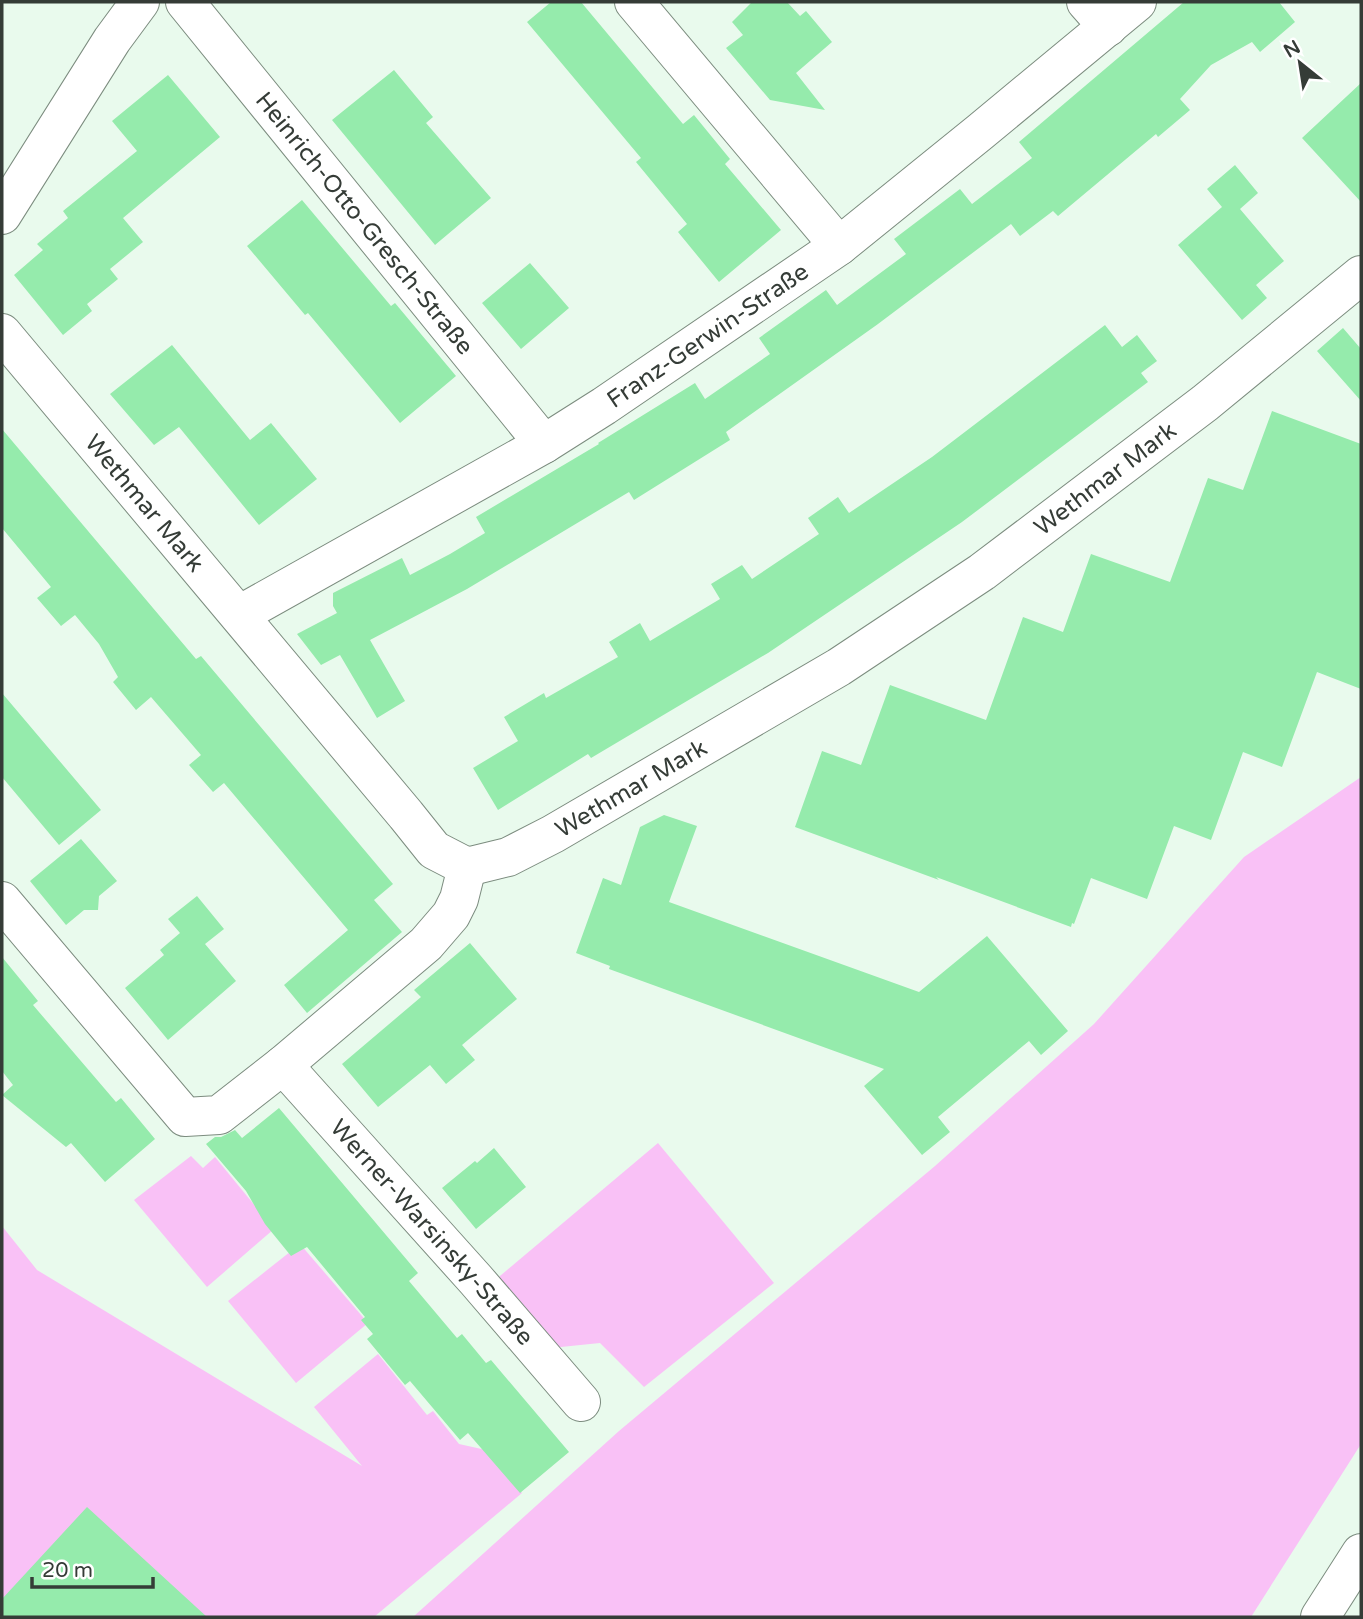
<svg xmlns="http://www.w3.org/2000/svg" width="1363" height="1619" font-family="'Varela Round',sans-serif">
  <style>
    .green { fill: #f9c1f6 }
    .building { fill: #95ebac }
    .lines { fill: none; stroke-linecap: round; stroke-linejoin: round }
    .minor-casing { stroke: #7c8c7f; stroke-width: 40 }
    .minor { stroke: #fff; stroke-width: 38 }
    .labels { text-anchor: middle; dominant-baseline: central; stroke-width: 7; stroke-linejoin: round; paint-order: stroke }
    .street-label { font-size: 24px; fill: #353c37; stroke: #fff }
  </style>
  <rect width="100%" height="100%" fill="#e9faed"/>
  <path class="green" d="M1361,777V1444L1251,1617H413L619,1431L935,1166L1094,1024L1244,857Z
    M658,1143L774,1283L644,1387L600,1343L551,1348L494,1281Z
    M191,1156L203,1168L215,1157L274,1229L207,1287L134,1200Z
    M2,1226L37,1270L362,1466L314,1407L378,1354L427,1415L433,1411L459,1444L486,1450L522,1493L374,1617H2Z
    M300,1244L368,1323L296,1383L228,1301Z"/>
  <path class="building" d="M551,2H581L683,124L694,115L730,159L725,164L781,230L719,282L678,232L687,224L636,162L641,158L527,22Z
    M752,2H787L800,16L806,11L832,42L796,73L825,110L770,100L726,48L743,35L732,22Z
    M1184,2H1279L1295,22L1260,52L1252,42L1211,65L1180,99L1190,110L1158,137L1156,134L1058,216L1053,211L1020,236L1011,224L878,324L726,432L730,440L634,500L629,492L467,589L370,640L405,701L377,718L340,655L321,665L297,634L337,613L333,606V593L402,558L410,575L450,554L485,533L476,517L599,444L598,443L695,383L705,399L770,354L759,338L826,290L837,305L906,254L894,239L960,189L972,204L1032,158L1019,142Z
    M394,70L433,117L426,123L491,198L435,245L332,120Z
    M168,75L220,137L123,218L143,242L110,269L118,279L87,304L92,311L63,335L14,275L43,250L37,244L68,218L63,211L137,151L112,121Z
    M1361,83V202L1302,138Z
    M1235,165L1258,193L1240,209L1284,261L1256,285L1267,298L1242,320L1178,245L1222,207L1207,189Z
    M302,200L391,306L395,303L456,376L400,423L308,313L305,315L247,246Z
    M530,263L569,308L521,349L482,303Z
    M1105,325L1122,347L1137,335L1157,361L1141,373L1148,382L962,522L768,653L591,758L588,754L498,810L473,768L518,741L504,717L544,693L546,698L618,657L609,642L640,623L650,641L720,599L711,584L742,565L752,579L819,534L808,518L838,497L849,513L932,457Z
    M1343,328L1361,349V401L1317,351Z
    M172,345L250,440L271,423L317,479L259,525L179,427L154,445L110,394Z
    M1272,411L1361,444V689L1317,672L1282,767L1243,752L1211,840L1174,826L1147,899L1091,878L1074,924L1072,923L1071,927L936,877L939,880L795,827L822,751L861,765L890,685L986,720L1023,617L1063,632L1091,554L1170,582L1208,478L1243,490Z
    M2,429L196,659L201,656L393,884L374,900L402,932L307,1013L284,985L348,930L224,783L213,792L189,765L201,755L151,697L136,710L113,682L118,677L99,644L75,615L61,626L37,598L51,587L2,528Z
    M2,693L101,810L59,845L2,777Z
    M664,815L697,826L669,902L919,992L987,936L1068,1031L1041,1055L1029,1041L938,1117L950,1132L922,1155L864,1086L884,1069L609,969L610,966L576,953L603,878L621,885L640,827Z
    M81,839L117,881L99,896L98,910H84L66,925L30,881Z
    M197,896L224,929L205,944L236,981L168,1040L125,988L164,955L160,950L180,933L168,919Z
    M470,943L517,999L462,1045L475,1060L446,1084L430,1065L378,1107L342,1064L421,997L414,990Z
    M2,957L38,1001L33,1005L116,1102L121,1098L155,1139L105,1182L71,1143L66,1147L2,1095L13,1085L2,1071Z
    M279,1108L418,1273L409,1281L457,1338L462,1334L486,1363L491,1360L569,1452L520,1493L468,1433L460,1440L410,1381L405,1385L367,1339L373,1334L361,1320L365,1317L307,1247L291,1256L265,1224L246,1191L206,1144L215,1137H221L235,1130L242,1138Z
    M494,1148L526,1187L476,1229L442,1188L475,1161L477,1163Z
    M87,1507L207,1617H2V1599Z"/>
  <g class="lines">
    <defs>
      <g id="minor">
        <path id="s1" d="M185,2L544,444"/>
        <path d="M634,2L839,246"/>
        <path d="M1086,2L1108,27"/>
        <path d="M2,215L112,40L140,2"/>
        <path id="s2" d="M2,333L406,815L434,850L467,867L508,857L553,834L839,667L982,572L1205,403L1361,275"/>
        <path id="s3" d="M239,615L544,444L604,406L839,246L980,132L1137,2"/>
        <path d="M2,901L185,1117L219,1115L283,1065L426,944L451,915L459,899L467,867"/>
        <path id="s4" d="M283,1065L476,1280L581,1402"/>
        <path d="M1320,1617L1361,1553"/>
      </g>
    </defs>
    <use href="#minor" class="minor-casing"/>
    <use href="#minor" class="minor"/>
  </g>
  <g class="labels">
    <g class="street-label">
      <text stroke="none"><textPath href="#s1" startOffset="285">Heinrich-Otto-Gresch-Straße</textPath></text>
      <text stroke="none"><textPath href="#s3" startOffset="546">Franz-Gerwin-Straße</textPath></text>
      <text stroke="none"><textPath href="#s2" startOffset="1461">Wethmar Mark</textPath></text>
      <text stroke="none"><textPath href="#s2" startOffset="222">Wethmar Mark</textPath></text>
      <text stroke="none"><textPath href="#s2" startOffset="894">Wethmar Mark</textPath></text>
      <text stroke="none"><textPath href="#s4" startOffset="224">Werner-Warsinsky-Straße</textPath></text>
    </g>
  </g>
  <rect width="1363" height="1619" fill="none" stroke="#353c37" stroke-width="7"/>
  <g transform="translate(1300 63) rotate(330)" stroke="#ffffff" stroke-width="5" paint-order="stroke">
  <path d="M0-5L12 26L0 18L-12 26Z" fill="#353c37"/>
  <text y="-10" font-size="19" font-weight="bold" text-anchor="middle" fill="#353c37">N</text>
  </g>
  <path d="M32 1577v10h121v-10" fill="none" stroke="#353c37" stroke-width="3.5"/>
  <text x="42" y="1577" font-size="21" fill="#353c37" stroke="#ffffff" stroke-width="5" paint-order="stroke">20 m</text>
</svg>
